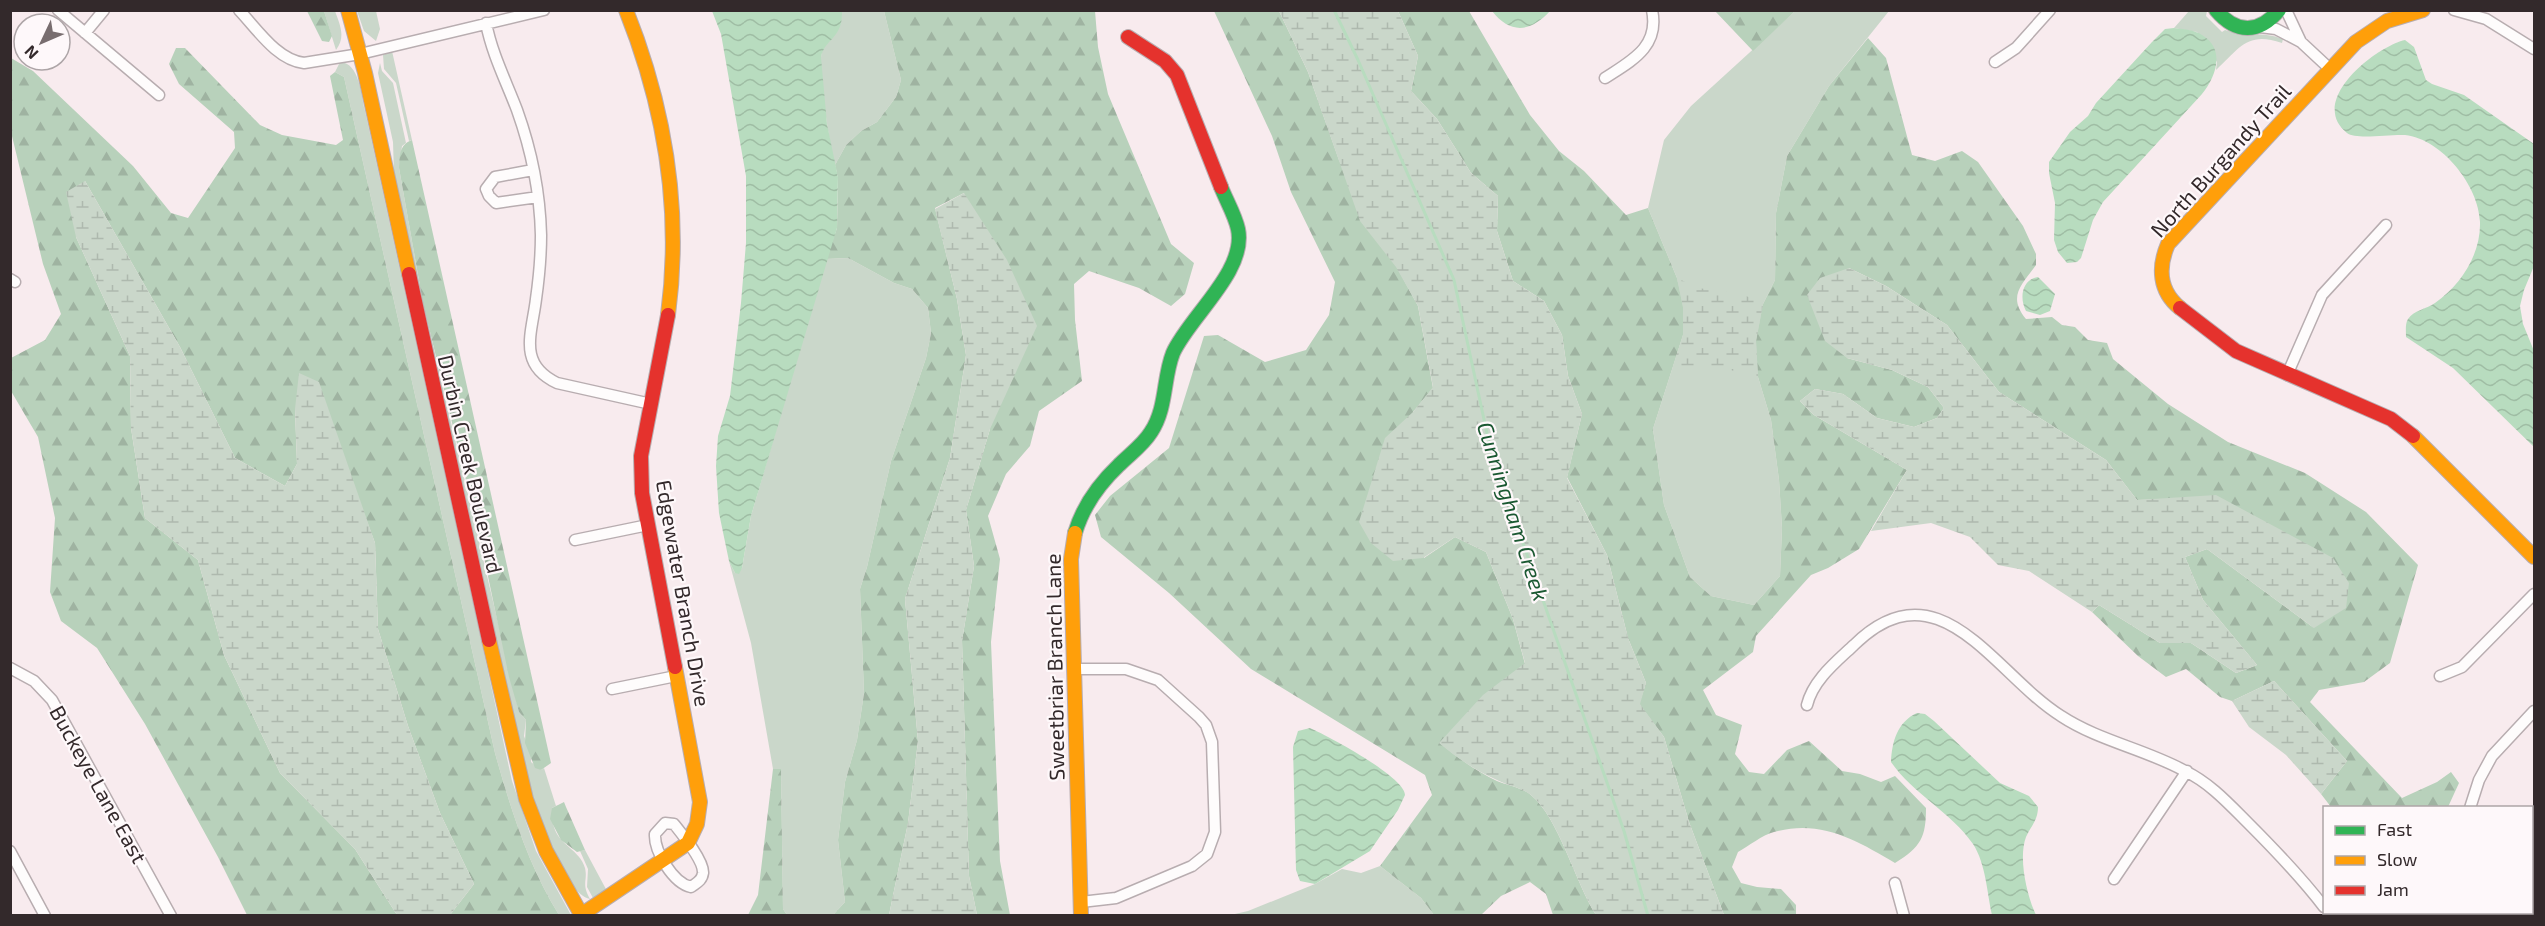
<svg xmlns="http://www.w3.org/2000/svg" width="2545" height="926" font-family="'Exo 2',sans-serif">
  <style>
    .green { fill: #cad7ca }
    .forest { fill: url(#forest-firs) }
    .wetland { fill: url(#wetland-marsh) }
    .water { fill: url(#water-waves) }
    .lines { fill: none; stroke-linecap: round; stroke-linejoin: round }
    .stream { stroke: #b8dcbf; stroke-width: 3 }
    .street-casing { stroke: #b8adb0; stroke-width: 13 }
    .fast-casing { stroke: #b8adb0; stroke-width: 16 }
    .slow-casing { stroke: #b8adb0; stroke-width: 16 }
    .jam-casing { stroke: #b8adb0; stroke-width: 16 }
    .street { stroke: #fefcfc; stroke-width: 10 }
    .fast { stroke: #30b455; stroke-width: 14 }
    .slow { stroke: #ff9f0a; stroke-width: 14 }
    .jam { stroke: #e5322d; stroke-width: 14 }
    .labels { text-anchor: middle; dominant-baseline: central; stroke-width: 4.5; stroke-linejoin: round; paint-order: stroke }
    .street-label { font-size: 21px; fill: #33292b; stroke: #fef8fa }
    .water-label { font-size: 22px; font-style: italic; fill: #1a5831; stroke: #fef8fa }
  </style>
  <defs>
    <pattern id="forest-firs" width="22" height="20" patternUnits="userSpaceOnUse" patternTransform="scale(1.5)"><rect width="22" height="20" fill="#b8d1bb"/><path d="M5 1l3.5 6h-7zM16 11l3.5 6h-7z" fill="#9fb3a1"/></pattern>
    <pattern id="wetland-marsh" width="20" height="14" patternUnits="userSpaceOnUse" patternTransform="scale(1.5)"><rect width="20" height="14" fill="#cad7ca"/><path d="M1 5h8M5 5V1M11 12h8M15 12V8" fill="none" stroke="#aeb9ae"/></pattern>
    <pattern id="water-waves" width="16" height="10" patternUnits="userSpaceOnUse" patternTransform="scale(1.5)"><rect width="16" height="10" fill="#b8dcbf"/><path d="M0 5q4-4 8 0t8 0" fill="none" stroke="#9fbda4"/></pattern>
  </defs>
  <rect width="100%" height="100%" fill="#f8ebee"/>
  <path class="green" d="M324,11H335C340,25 346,37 336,50Z
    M357,11H376L380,29L376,41L364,31Z
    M842,11H884L901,80L896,97L877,122L861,131L846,145L835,165C830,150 817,64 822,52C828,37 842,27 842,11Z
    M1795,11H1889L1829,86L1787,156L1776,213L1775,280L1763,304L1758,377L1771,420L1779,480L1782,528L1780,576L1754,605L1711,596L1690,577L1664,505L1653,429L1683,335L1677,278L1648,208L1664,140L1691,106Z
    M2189,11H2207L2206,16L2222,32L2225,30C2247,37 2262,31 2283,39L2282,43C2247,31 2240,48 2216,70L2217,62L2197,32L2174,28Z
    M392,51L412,140L409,141L396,83L384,69L383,55Z
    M340,62C360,63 361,96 365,111L512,781L536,851L571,915H559C528,865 511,810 495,753L344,77L335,72Z
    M380,63L382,71L393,83L406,143L402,146L399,168L423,303L519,712L526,720L524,736L531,754V762L541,770L544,768L556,806L552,808C553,814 552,821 554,827C559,845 580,850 585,868C588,881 581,883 590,899C565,894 539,816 530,792L394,174L393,142L378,73Z
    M848,258L894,283L912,289L928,308L931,333L926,358L891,461L867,567L860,589L864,693L857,740L845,782L838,840L845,902L833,915H787L783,909L781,770L773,769L751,643L729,561L735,573L742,568L751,516L826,259Z
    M585,850L607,891L593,898L587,887L588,869L580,851Z
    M1380,866L1421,898L1434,915L1226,916L1248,911L1315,884L1342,869L1361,873Z"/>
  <path class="forest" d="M307,11H324L332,36L329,42L322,41Z
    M884,11H1095L1098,47L1108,94L1171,244L1194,263L1185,294L1171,306L1139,288L1089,271L1074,284L1075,320L1082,381L1039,411L1030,446L1006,474L988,516L1000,559L991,642L1000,861L1010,915H977L969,876L962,641L974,566L966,510L990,429L964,193L935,208L957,299L966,355L950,458L905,599L918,741L908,823L889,915H833L845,902L838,840L845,782L857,740L864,693L860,589L867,567L891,461L926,358L931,333L928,308L912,289L894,283L848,258L826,259L837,228L838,177L835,165L846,145L861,131L877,122L896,97L901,80Z
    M1214,11H1279L1308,72L1339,160L1418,306L1433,388L1413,412L1424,558L1455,537L1486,552L1513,619L1525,664L1440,743C1458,758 1476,771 1497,781C1507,785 1523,788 1531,795C1559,818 1575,882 1596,915H1553L1546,894L1530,882L1501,896L1481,915H1434L1421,898L1380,866L1432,795L1425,775L1251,669L1169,593L1101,537L1095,515L1110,496L1169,448L1204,336L1218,335L1265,362L1306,350L1329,315L1335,282L1291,192L1272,136Z
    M1398,11H1469L1530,115L1559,151L1584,171L1626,215L1648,208L1677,278L1683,307V335L1653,429L1664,505L1690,577L1711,596L1754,605L1780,576L1782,528L1779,480L1771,420L1758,377L1756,341L1763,304L1775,280L1776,213L1787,156L1829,86L1868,38L1886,58L1912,155L1935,161L1962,151L1978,162L2023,226L2036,254V265C2022,285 2007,296 2026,319L2052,317L2062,325L2075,327L2088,340L2107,343L2113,359L2168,404L2228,442L2305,473L2366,512L2418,565L2390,663L2364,682L2319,690L2310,702L2402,798L2437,782L2451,772L2459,783L2448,807H2331L2321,794L2347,761L2274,681L2232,701L2220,697L2186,669L2166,677L2138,656L2092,612L2099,605L2160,643H2191L2236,673L2257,665L2203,600L2185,557L2207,549L2314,628L2170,499L2137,500L2106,460L1999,392L1947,325L1886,286L1849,268L1847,358L1892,370L1928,387L1944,408L1937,418L1914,427L1877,418L1843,394L1815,389L1800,401L1814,415L1907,470L1859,549L1828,568L1811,575L1756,636L1753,652L1703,690L1716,715L1742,725L1735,754L1749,772L1764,774L1787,750L1809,741L1842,771L1860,774L1881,782L1895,776L1926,808C1926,837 1921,847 1895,863C1856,840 1821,819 1774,832C1762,835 1749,846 1738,852L1732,867L1741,883L1757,887L1781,889L1796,905V915H1724L1689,822L1664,737L1639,704L1646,683L1628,638L1607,555L1567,477L1582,414L1568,376L1562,335L1544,301L1513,281L1497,231L1498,196L1471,173L1437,119L1411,91L1418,56Z
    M1715,11H1795L1753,51Z
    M176,48H185L260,125L282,135L336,145L343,140L330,76L335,72L344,77L495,753C511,810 528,865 559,915H450L474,884L440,813L408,726L378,629L375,543L346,465L295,409L297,464L285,486L235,458L180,347L85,181L76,237L130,356L131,428L145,518L198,560L224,655L280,773L355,849L397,915H247L218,857L145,724L97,648L61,621L50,592L55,518L38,437L11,391V358L45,340L61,314L43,264L11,132V58L33,71L133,166L171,213L188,218L235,148L234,132L179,84L169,64Z
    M412,140L551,763L541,770L535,768L525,743L526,720L519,712L509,677L480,538L423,303L399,168C400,155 399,145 412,140Z
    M773,769H781L783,909L787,915H748L758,895Z
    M564,802L566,807L585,850L577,852L561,840L550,819L552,808Z"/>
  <path class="wetland" d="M1279,11H1398L1418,56L1411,91L1437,119L1471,173L1498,196L1497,231L1513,281L1544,301L1562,335L1568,376L1582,414L1567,478L1607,555L1628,638L1646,683L1640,704L1664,737L1689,822L1724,915H1596C1575,882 1559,818 1531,795C1522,788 1507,785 1497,780C1476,771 1457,758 1439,743L1483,695L1525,663L1513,619L1486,552L1455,537L1423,558L1393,561L1371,543L1359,522L1385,438L1413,412L1433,387L1418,306L1396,267L1360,221L1308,72Z
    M85,181L180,347L235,458L285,486L297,464L295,409L299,373L319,382L375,543L378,629L408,726L440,813L474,884L450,915H397L355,849L280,773L224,655L198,560L145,518L131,428L130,356L76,237L66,192Z
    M964,193L1007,260L1037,326L990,429L966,510L974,566L962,641L969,876L977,915H889L908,823L918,741L905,599L950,458L966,355L957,299L935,209Z
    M1849,268L1886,286L1947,325L1999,392L2106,460L2137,500L2216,495L2333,558L2349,583L2346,608L2314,628L2207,549L2185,557L2203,600L2257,665L2236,673L2191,643H2160L2099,605L2092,612L2029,571L1998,565L1970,537L1931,523L1871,531L1907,470L1814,415L1800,401L1815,389L1843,394L1877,418L1914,427L1937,418L1944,408L1928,387L1892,370L1847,358L1825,341L1807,295L1820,278Z
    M1677,278L1698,288L1742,294L1763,304L1756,341L1758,377C1725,368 1708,364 1673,367L1683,335V307Z
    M2274,681L2347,761L2321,794L2286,755L2249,727L2232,701Z"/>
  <path class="water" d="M712,11H842C843,39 825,38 821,57L827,124L838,177L837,228L751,516L742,568L739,574L735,573L729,561L719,513L716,466L718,436L730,396L741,303L746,243V176L721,34Z
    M1492,11H1550C1530,33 1510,34 1492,11Z
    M2174,28C2183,29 2195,30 2202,35C2226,49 2216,77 2202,94L2103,202L2093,220L2081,258L2077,262L2067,263L2058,252L2054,240L2055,203L2049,173V162L2070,132L2088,116L2096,103L2152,42L2165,29Z
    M2405,40L2414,47L2426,80L2432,84L2464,95L2534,144V266L2524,290L2520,306L2523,324L2534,351V447L2453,368L2406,337C2406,331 2405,324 2408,319C2414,310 2427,309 2435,303C2461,285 2481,254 2480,222C2479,186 2442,139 2405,135C2390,134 2356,140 2347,133C2307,101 2375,47 2405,40Z
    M2038,277L2055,294L2050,311L2040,315L2026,311C2019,298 2022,279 2038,277Z
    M1917,713L1925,714L1934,721L2000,783L2029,796L2038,807C2038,820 2031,826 2026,837C2018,858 2027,896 2036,915H1992C1987,893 1986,864 1973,844C1951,812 1913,794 1891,762C1892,742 1897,722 1917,713Z
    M1310,728C1328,736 1405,777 1405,795L1398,810L1370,851L1315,884L1300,881L1296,870L1293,747L1298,731Z"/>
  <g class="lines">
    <path class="stream" d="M1334,10L1358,60L1454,280L1491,452L1624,831L1648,916"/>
    <defs>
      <path id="street" d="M58,10L159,95
        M239,10C257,29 277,60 304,63L360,54L544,10
        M2454,10L2486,19L2534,49
        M486,23C492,54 506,81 517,110C531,149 540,193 541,235C541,256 539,278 536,299C532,333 517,364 557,383L651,404
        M2260,27L2276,29L2301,42L2286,10
        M85,33L104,10
        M2301,42L2330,69
        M1995,62L2016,48L2050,10
        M1605,78C1631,61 1660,47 1652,10
        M533,170L495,177L486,189L489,196L496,203L538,197
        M10,279L15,282
        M2287,375L2322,295L2386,225
        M575,540L648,525
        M10,668L34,681L52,700L171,916
        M1074,669H1126L1158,680L1199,717L1206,725L1212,742L1215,832L1207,854L1192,866L1116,898L1081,902
        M2440,676L2462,667L2534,594
        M612,689L676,676
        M1807,705C1813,680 1836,662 1854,645C1939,561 1995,675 2061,716C2099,741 2145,749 2185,771C2210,783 2229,804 2248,823C2275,850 2301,877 2324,907
        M2470,808L2479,780L2492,756L2534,711
        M665,823L674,824C682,834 704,861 703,873C702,881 696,883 691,887C673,883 654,851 655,834Z
        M10,851L45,916
        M2114,879L2187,771
        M1895,883L1904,916
        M2360,916L2364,912"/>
      <path id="fast" d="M2216,10C2236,34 2259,34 2279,10
        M1075,533C1083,506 1099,484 1119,465C1130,454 1143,445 1151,432C1167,408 1163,378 1173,353C1189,317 1247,271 1238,229C1235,215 1226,200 1221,187"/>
      <path id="slow" d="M348,10L365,73L409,274
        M626,10C665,108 682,210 668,315
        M2180,308C2159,291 2158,267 2168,244L2356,42L2387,21L2423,10
        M2413,436L2534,557
        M1075,533L1071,559L1081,916
        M489,640L526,799L546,851L582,916
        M581,915L688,843L697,824L700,802L675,667"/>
      <path id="jam" d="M1128,37L1165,61L1177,75L1221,187
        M409,274L489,640
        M2180,308L2236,351L2391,419L2413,436
        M668,315L641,456L642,493L675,667"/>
    </defs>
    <use href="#street" class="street-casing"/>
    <use href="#fast" class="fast-casing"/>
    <use href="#slow" class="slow-casing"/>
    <use href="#jam" class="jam-casing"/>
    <use href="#street" class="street"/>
    <use href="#fast" class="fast"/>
    <use href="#slow" class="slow"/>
    <use href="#jam" class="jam"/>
  </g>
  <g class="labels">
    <g class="street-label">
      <text transform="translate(2220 160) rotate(-48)">North Burgandy Trail</text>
      <text transform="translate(471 464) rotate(77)">Durbin Creek Boulevard</text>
      <text transform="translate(684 593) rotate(80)">Edgewater Branch Drive</text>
      <text transform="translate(1054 667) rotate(-91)">Sweetbriar Branch Lane</text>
      <text transform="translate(99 784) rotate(61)">Buckeye Lane East</text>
    </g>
    <g class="water-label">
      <text transform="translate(1514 511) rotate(72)">Cunningham Creek</text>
    </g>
  </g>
  <rect width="2545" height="926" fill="none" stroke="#33292b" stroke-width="24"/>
  <rect x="2323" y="806" width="210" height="108" fill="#fef8fa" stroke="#ada5a7" stroke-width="1.5"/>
  <rect x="2335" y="826" width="30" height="9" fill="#30b455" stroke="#ada5a7" stroke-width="1.5"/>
  <text x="2377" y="836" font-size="18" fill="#33292b">Fast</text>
  <rect x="2335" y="856" width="30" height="9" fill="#ff9f0a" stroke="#ada5a7" stroke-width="1.5"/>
  <text x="2377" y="866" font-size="18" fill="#33292b">Slow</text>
  <rect x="2335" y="886" width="30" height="9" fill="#e5322d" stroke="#ada5a7" stroke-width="1.5"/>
  <text x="2377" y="896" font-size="18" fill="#33292b">Jam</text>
  <g transform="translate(42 42) rotate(226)"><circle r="28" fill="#fef8fa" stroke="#ada5a7" stroke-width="1.5"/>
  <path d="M0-4.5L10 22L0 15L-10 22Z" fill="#786d6f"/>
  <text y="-9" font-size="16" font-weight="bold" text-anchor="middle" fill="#33292b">N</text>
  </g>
</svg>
